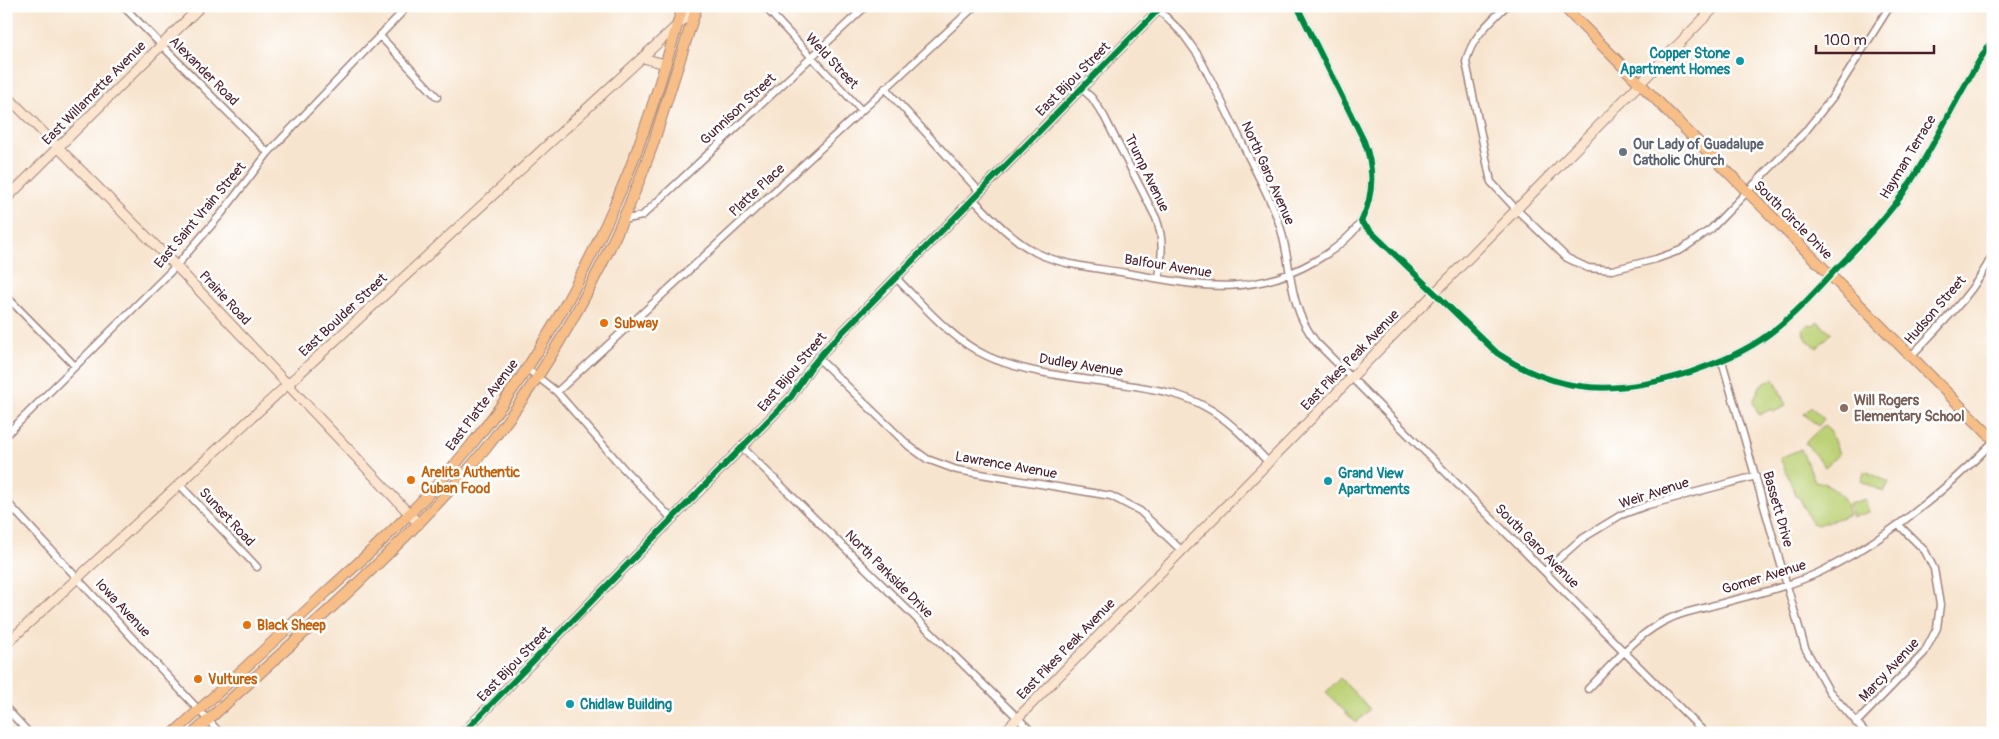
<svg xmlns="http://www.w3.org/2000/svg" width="1999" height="739" font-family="Pangolin,sans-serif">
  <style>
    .green { fill: #bcd176; stroke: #837850 }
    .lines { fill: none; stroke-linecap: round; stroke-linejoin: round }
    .street-casing { stroke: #a0827c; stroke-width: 9 }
    .secondary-casing { stroke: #a0827c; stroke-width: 11 }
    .primary-casing { stroke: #a0827c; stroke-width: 12 }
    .street { stroke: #fff; stroke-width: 6 }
    .secondary { stroke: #fce5cf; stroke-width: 9 }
    .primary { stroke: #f7be87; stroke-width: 10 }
    .cycleway-casing { stroke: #fff; stroke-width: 9 }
    .cycleway { stroke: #00873e; stroke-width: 6 }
    .culture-dot { fill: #0f9aa8; stroke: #fff; stroke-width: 2 }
    .worship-dot { fill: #6b7280; stroke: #fff; stroke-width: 2 }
    .food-dot { fill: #e8710a; stroke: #fff; stroke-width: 2 }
    .education-dot { fill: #8d6e63; stroke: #fff; stroke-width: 2 }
    .labels { text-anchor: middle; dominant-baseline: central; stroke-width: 5; stroke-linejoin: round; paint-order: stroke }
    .culture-label { font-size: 14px; font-weight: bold; fill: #0d838f; stroke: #fff; text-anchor: start }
    .street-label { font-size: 14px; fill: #4a1f2b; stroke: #fff }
    .worship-label { font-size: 14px; font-weight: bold; fill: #5b616d; stroke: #fff; text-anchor: start }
    .food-label { font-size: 14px; font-weight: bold; fill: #c56008; stroke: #fff; text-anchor: start }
    .education-label { font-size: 14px; font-weight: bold; fill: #785e54; stroke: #fff; text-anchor: start }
  </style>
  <rect width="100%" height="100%" fill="#fff"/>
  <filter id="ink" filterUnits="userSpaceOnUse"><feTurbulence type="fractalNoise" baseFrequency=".02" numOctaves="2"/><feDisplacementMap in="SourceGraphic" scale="10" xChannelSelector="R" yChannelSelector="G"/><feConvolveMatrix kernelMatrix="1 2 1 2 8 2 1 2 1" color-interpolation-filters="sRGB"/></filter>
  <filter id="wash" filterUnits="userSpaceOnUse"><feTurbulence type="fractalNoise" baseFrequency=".0096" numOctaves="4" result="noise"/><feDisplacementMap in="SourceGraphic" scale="20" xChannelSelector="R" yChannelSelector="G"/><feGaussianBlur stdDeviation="1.12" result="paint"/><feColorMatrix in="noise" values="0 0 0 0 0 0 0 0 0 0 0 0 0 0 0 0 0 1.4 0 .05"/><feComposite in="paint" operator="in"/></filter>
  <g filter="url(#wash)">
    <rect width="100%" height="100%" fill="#f7e4ce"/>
    <path class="green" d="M1817,321L1832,333L1817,348L1807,340L1803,330L1808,324L1814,325Z
      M1774,378L1786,406L1773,412L1771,409L1759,415L1753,402L1760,386Z
      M1811,407L1824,419L1818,426L1804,414Z
      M1824,425L1830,430L1839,454L1825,467L1805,443Z
      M1801,449L1815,481C1835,485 1845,495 1849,515L1818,525L1812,523L1799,497H1797L1780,458Z
      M1865,471L1889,482L1884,492L1861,481Z
      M1865,499L1869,512L1853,517L1849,504Z
      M1340,678L1370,709L1356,723L1326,692Z"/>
  </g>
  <g filter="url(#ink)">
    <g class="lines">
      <defs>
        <path id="street" d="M123,6L268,153
          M764,6L861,110
          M1297,6L1364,141C1375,169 1374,195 1361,222L1497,353C1561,396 1619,395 1691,372C1719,362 1745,352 1769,334C1795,315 1817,290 1839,266C1861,244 1883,221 1902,195C1936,146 1959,89 1993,39
          M1506,6C1489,23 1471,38 1466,62L1491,182L1516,209L1567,258L1588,268L1612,270L1656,259L1681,250L1711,229L1804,133L1832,98L1890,6
          M1159,10L1183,34L1198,55C1214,85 1229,116 1244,147C1255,171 1269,195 1278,220C1294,265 1285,302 1316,342L1705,733
          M380,36L437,97
          M885,88L980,192
          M1081,88L1092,98L1104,116L1156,218C1164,238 1162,257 1159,278
          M973,199C993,219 1012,240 1037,253C1064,266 1097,268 1126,273C1196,285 1249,299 1315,261C1333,251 1349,239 1361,222
          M622,220L642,216L866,6
          M896,278C924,306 951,339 987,356C1028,375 1090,379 1135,386C1159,390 1182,394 1204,406C1229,419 1249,442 1269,463
          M6,296L75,366
          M1910,357C1941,324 1973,295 1993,254
          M818,358L909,446L927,459L957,470L1111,496L1140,511L1182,551
          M1722,361L1805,648L1829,691L1866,733
          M526,368L557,392L623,468L672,519
          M557,392L975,6
          M6,435L176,266L222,213L268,153L408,6
          M742,447L1033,733
          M179,484L257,567
          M6,501L220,733
          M1545,571L1580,540L1621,515L1648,505L1756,476
          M1588,689C1613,664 1638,632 1671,618C1684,612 1698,610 1711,606C1748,596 1786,588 1820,572C1886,540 1942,494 1993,442
          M6,708L29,733
          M1856,723L1924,653L1937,628L1940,605L1934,569L1925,551L1899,525"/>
        <path id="secondary" d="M643,58L665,64
          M6,95L176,266L419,524
          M6,199L201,6
          M6,644L696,8
          M463,733L791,397L811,367L826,349L1162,6
          M1003,733L1716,6"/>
        <path id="primary" d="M1563,6L1993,439
          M174,733C223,688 272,643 321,597C373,550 424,503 468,449C533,369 585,277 624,183C648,126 665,65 683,6
          M194,733C284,650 378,570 459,480C511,422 555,354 591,285C615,240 636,192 653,144C668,98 682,52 697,6"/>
      </defs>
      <use href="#street" class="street-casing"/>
      <use href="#secondary" class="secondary-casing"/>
      <use href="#primary" class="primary-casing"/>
      <use href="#street" class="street"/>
      <use href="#secondary" class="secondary"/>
      <use href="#primary" class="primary"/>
      <defs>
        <path id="cycleway" d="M1297,6L1364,141C1375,169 1374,195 1361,222L1497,353C1561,396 1619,395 1691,372C1719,362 1745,352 1769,334C1795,315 1817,290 1839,266C1861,244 1883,221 1902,195C1936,146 1959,89 1993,39
          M463,733L791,397L811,367L826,349L1162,6"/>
      </defs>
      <use href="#cycleway" class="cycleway-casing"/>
      <use href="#cycleway" class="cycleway"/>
    </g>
  </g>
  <g class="culture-dot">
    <circle cx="1740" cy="61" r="5"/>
    <circle cx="1328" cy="481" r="5"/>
    <circle cx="570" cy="704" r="5"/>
  </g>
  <circle class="worship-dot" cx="1623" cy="152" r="5"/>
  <g class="food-dot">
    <circle cx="604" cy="323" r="5"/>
    <circle cx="411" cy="480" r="5"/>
    <circle cx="247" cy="625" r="5"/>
    <circle cx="198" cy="679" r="5"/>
  </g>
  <circle class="education-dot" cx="1844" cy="408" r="5"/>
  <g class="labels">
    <g class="culture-label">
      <text x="1730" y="53" text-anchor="end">Copper Stone<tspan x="1730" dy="16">Apartment Homes</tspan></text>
      <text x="1338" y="473">Grand View<tspan x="1338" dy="16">Apartments</tspan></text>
      <text x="580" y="704">Chidlaw Building</text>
    </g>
    <g class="street-label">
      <text transform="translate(832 61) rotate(47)">Weld Street</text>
      <text transform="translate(204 71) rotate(45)">Alexander Road</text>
      <text transform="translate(1073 79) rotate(-45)">East Bijou Street</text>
      <text transform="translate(94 93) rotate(-45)">East Willamette Avenue</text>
      <text transform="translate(738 109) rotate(-43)">Gunnison Street</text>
      <text transform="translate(1908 157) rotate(-59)">Hayman Terrace</text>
      <text transform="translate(1147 173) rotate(64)">Trump Avenue</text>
      <text transform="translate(1268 173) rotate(66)">North Garo Avenue</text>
      <text transform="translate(757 190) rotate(-43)">Platte Place</text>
      <text transform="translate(200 215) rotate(-50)">East Saint Vrain Street</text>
      <text transform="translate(1793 220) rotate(45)">South Circle Drive</text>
      <text transform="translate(1168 266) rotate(9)">Balfour Avenue</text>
      <text transform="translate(225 298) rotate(47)">Prairie Road</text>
      <text transform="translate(1935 310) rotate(-49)">Hudson Street</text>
      <text transform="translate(343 315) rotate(-43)">East Boulder Street</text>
      <text transform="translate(1350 360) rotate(-46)">East Pikes Peak Avenue</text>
      <text transform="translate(1081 365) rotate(9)">Dudley Avenue</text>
      <text transform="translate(792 372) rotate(-50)">East Bijou Street</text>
      <text transform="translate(482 405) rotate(-53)">East Platte Avenue</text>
      <text transform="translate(1006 465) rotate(10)">Lawrence Avenue</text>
      <text transform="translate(1654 493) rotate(-18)">Weir Avenue</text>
      <text transform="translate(1778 509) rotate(74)">Bassett Drive</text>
      <text transform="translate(227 517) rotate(47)">Sunset Road</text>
      <text transform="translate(1537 546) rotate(45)">South Garo Avenue</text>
      <text transform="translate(889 574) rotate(45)">North Parkside Drive</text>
      <text transform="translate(1764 577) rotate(-17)">Gomer Avenue</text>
      <text transform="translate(123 608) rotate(47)">Iowa Avenue</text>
      <text transform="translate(1066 649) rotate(-46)">East Pikes Peak Avenue</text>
      <text transform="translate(514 664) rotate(-46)">East Bijou Street</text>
      <text transform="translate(1889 670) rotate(-47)">Marcy Avenue</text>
    </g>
    <g class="worship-label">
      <text x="1633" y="144">Our Lady of Guadalupe<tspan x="1633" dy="16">Catholic Church</tspan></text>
    </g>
    <g class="food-label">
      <text x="614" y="323">Subway</text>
      <text x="421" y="472">Arelita Authentic<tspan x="421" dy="16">Cuban Food</tspan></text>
      <text x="257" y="625">Black Sheep</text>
      <text x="208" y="679">Vultures</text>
    </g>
    <g class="education-label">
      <text x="1854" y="400">Will Rogers<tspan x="1854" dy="16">Elementary School</tspan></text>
    </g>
  </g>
  <rect width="1999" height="739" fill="none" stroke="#fff" stroke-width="25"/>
  <path d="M1816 45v8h118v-8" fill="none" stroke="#4a1f2b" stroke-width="2.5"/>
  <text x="1824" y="45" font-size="15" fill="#4a1f2b" stroke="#ffffff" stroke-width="4" paint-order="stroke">100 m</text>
</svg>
